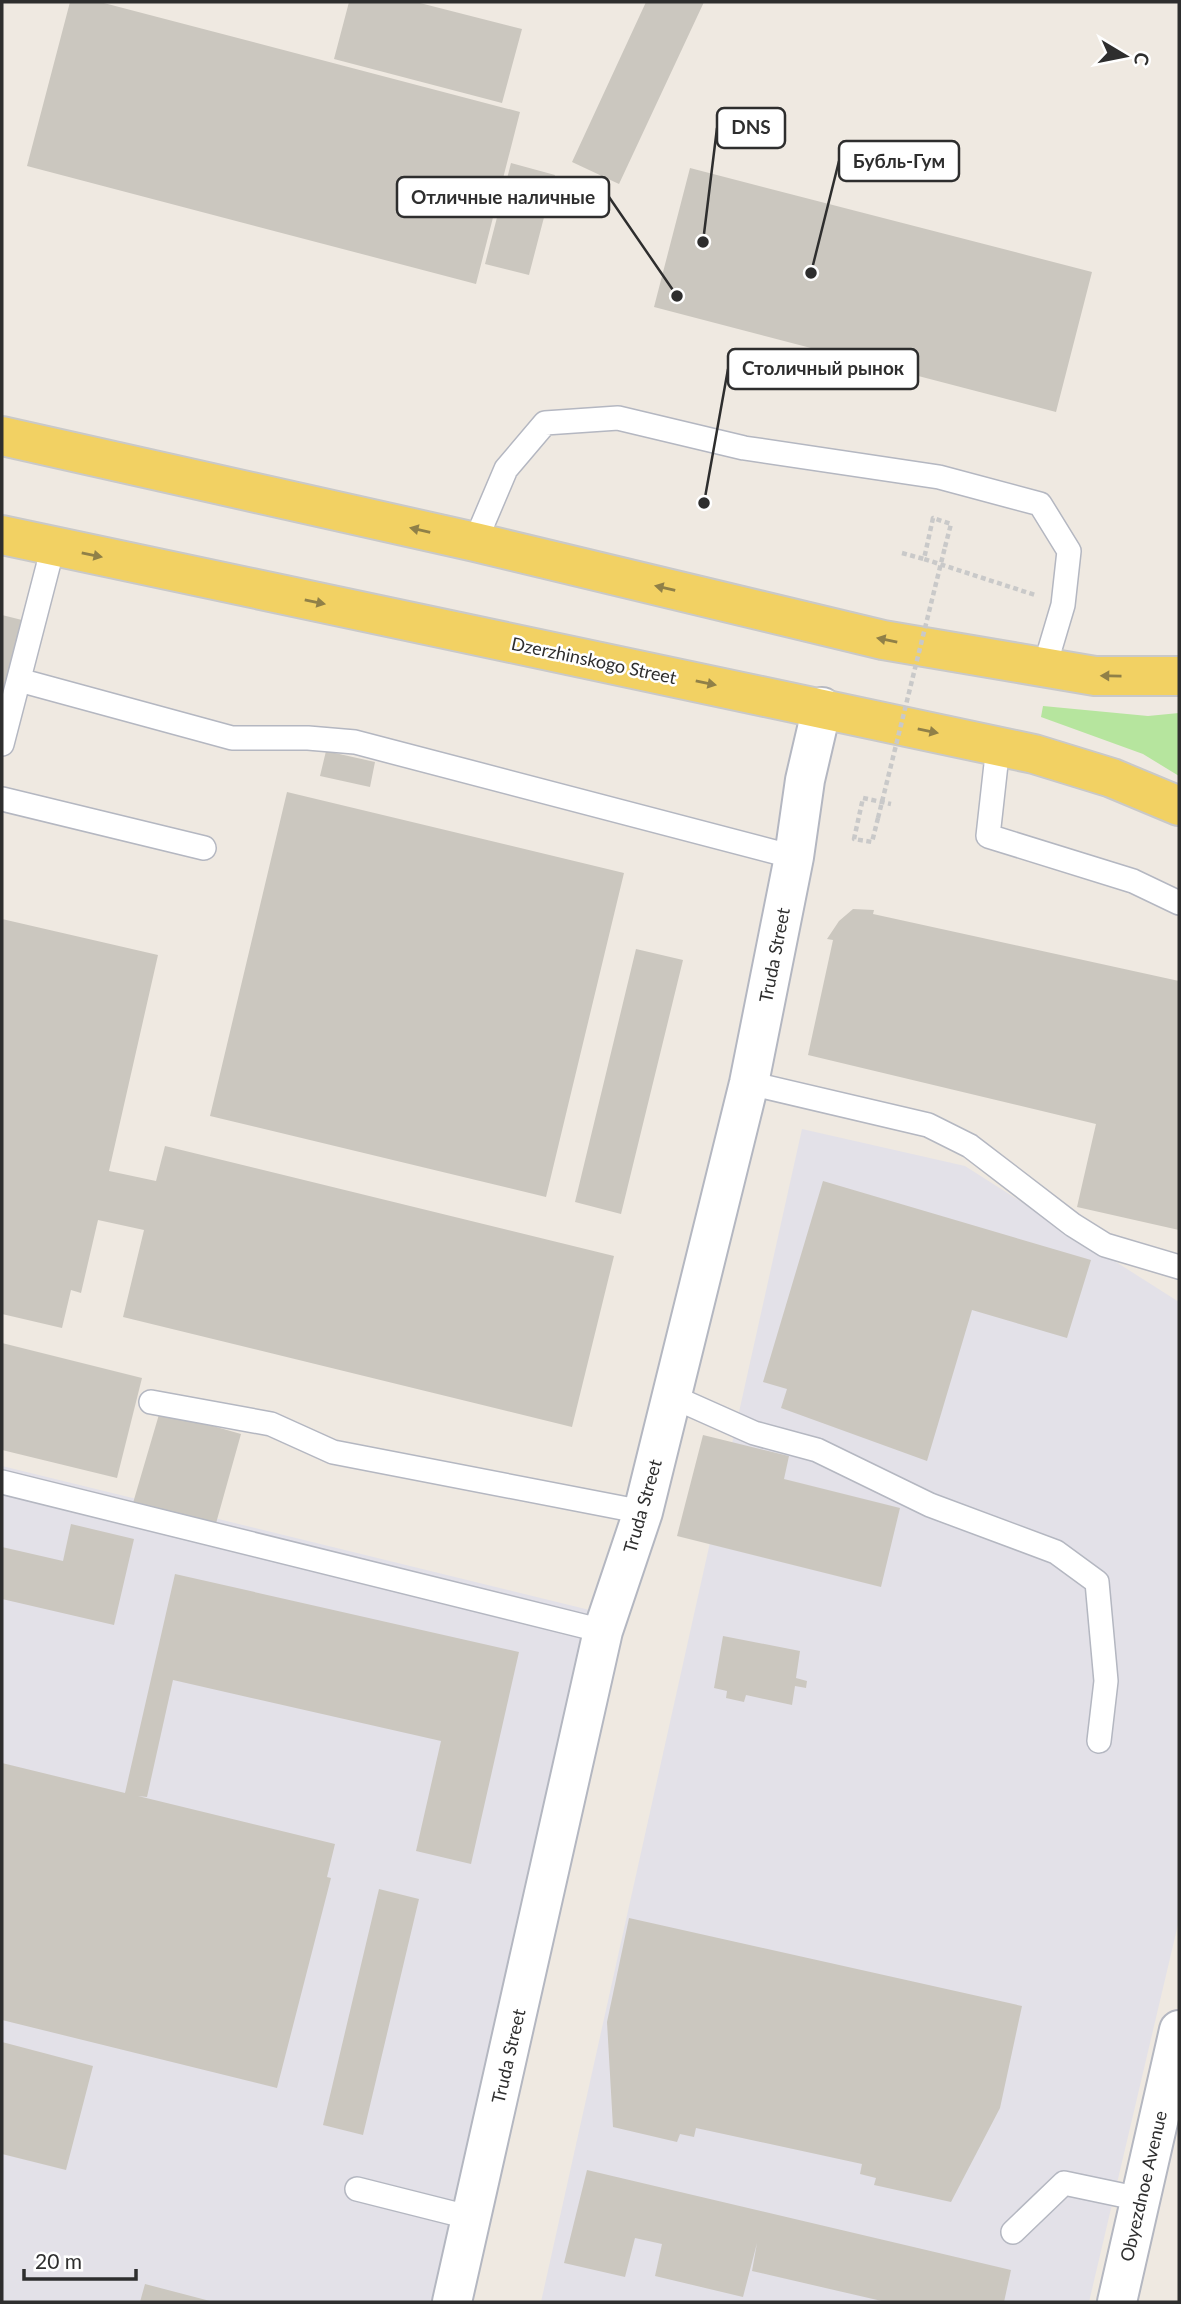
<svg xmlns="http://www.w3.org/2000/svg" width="1181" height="2304" font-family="Lato,sans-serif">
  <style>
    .industrial { fill: #e3e1e8 }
    .green { fill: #b6e59e }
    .building { fill: #cbc7bf }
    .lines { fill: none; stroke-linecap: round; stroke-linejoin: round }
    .service-casing { stroke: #b4b7c1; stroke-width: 26 }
    .minor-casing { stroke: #b4b7c1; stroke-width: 42 }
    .tertiary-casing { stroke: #b4b7c1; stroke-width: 42 }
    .primary-casing { stroke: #c9c9c9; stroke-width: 42 }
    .path { stroke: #c9c9c9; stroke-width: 4.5; stroke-dasharray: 5 3.5; stroke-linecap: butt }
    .service { stroke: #fff; stroke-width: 23 }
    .minor { stroke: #fff; stroke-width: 38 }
    .tertiary { stroke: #fff; stroke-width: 38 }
    .primary { stroke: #f2d163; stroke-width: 38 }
    .path-bridge { stroke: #c9c9c9; stroke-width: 4.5; stroke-dasharray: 5 3.5; stroke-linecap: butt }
    .oneway { fill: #908048 }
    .labels { text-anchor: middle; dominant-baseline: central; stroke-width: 5; stroke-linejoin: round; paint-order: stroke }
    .street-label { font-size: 18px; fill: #2e2e2e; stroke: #fff }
    .leader { fill: none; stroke: #2e2e2e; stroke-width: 2.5 }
    .callout-dot { fill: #2e2e2e; stroke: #fff; stroke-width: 2.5 }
    .callout { fill: #fff; stroke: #2e2e2e; stroke-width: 2.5 }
    .callout-label { font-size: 19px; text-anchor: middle; font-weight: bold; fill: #2e2e2e }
  </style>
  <rect width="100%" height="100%" fill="#efe9e1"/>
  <path class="industrial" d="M802,1129L965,1166L1179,1302V1920L1089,2302H541Z
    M2,1466L610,1615L432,2302H2Z"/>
  <path class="green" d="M1043,706L1148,716L1179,713V776L1143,754L1041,717Z"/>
  <path class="building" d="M70,2H100L520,112L476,284L27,166Z
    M349,2H416L522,29L502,103L334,59Z
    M646,2H704L619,184L572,162Z
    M511,163L555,175L529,275L485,264Z
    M690,168L1092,272L1056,412L654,307Z
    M2,615L22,620L5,693L2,692Z
    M326,751L375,762L370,787L320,776Z
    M287,792L624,873L546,1197L210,1116Z
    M853,909L874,910L873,914L1179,981V1230L1077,1207L1096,1124L808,1055L833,940L827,939L839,921Z
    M2,919L158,955L109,1171L156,1181L165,1146L614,1256L572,1427L123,1317L144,1230L98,1220L81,1293L71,1290L62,1328L2,1314Z
    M636,949L683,960L621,1214L575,1202Z
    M823,1181L1091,1260L1067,1338L972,1310L927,1461L781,1408L787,1389L763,1382Z
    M2,1343L142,1378L117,1478L2,1450Z
    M160,1411L241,1434L215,1527L133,1503Z
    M703,1435L789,1456L784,1479L900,1508L881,1587L677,1536Z
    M71,1524L134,1539L114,1625L2,1599V1547L63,1561Z
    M175,1574L519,1652L471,1864L416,1851L441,1741L173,1680L147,1797L138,1796L335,1844L327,1877L331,1878L277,2088L2,2020V1763L125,1793Z
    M723,1636L800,1651L796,1678L807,1681L806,1688L795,1686L792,1705L746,1695L744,1702L726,1698L727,1691L714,1688Z
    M379,1889L419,1899L363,2135L323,2125Z
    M629,1918L1022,2006L1000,2108L951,2202L874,2185L876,2178L860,2174L862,2164L696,2128L694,2137L680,2134L677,2142L613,2127L607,2022Z
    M2,2042L93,2066L66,2170L2,2154Z
    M587,2170L1011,2270L1004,2302H886L752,2271L757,2243L743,2297L655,2276L662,2244L635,2238L625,2277L564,2263Z
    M145,2284L210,2301V2302H140Z"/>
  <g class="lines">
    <defs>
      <path id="service" d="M475,542L506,469L545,423L618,418L744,448L939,477L1040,504L1069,551L1063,605L1044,669
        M19,680L232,738H308L355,742L794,857
        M2,744L53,547
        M998,746L988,836L1133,881L1179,903
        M2,799L204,848
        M749,1083L928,1125L970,1146L1073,1225L1105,1245L1179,1267
        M671,1396L754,1433L817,1450L930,1505L1056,1552L1097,1582L1106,1681L1099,1741
        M151,1402L271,1424L333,1452L643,1512
        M2,1482L603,1631
        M357,2189L472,2218
        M1013,2232L1064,2183L1140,2199"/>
      <path id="minor" d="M452,2302L603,1631L643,1512L749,1083L794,857L805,780L822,707"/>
      <path id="tertiary" d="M1117,2302L1179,2030"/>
      <path id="primary" d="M2,436L475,542L883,640L1095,676H1179
        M2,535L1034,754L1112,778L1179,806"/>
    </defs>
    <use href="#service" class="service-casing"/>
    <use href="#minor" class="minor-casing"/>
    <use href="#tertiary" class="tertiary-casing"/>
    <use href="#primary" class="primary-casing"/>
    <path class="path" d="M945,547L951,524L933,518L924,559L1035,595
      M902,553L924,559
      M878,818L872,842L854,839L863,798L891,804"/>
    <use href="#service" class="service"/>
    <use href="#minor" class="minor"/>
    <use href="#tertiary" class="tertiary"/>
    <use href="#primary" class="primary"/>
    <path class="path-bridge" d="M878,818L945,547"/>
  </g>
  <defs><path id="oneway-solid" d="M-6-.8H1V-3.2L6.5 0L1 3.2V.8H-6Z" transform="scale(1.75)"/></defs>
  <g class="oneway">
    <use href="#oneway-solid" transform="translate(420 530) rotate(-167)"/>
    <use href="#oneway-solid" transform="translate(92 555) rotate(12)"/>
    <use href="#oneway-solid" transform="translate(665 588) rotate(-167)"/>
    <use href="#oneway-solid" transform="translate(315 602) rotate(12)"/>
    <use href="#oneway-solid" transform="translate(887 640) rotate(-168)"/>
    <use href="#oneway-solid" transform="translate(1111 676) rotate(-179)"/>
    <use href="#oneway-solid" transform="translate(706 683) rotate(12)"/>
    <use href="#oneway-solid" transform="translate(928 731) rotate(12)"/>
  </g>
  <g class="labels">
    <g class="street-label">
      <text transform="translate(594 660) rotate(12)">Dzerzhinskogo Street</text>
      <text transform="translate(774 955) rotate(-79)">Truda Street</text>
      <text transform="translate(642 1506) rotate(-74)">Truda Street</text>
      <text transform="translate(508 2056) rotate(-77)">Truda Street</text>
      <text transform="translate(1143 2186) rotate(-77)">Obyezdnoe Avenue</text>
    </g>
  </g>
  <path class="leader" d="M703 242L717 128M811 273L839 161M677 296L609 197M704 503L728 369"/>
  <g class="callout-dot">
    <circle cx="703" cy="242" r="7"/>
    <circle cx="811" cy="273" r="7"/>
    <circle cx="677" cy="296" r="7"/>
    <circle cx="704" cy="503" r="7"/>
  </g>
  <g class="callout">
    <rect x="717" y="108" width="68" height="40" rx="7"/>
    <rect x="839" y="141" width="120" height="40" rx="7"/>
    <rect x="397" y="177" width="212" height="40" rx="7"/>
    <rect x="728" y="349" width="190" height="40" rx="7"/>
  </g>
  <g class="callout-label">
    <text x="751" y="134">DNS</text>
    <text x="899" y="168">Бубль-Гум</text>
    <text x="503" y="204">Отличные наличные</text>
    <text x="823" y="375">Столичный рынок</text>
  </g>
  <rect width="1181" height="2304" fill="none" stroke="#2e2e2e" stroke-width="7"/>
  <g transform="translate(1125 56) rotate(100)" stroke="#ffffff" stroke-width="5" paint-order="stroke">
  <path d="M0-5L12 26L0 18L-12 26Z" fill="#2e2e2e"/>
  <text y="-10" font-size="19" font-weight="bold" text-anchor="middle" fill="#2e2e2e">С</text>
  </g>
  <path d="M24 2269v10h112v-10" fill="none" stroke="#2e2e2e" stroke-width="3.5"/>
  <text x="35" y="2269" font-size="21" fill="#2e2e2e" stroke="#ffffff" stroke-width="5" paint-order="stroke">20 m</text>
</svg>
